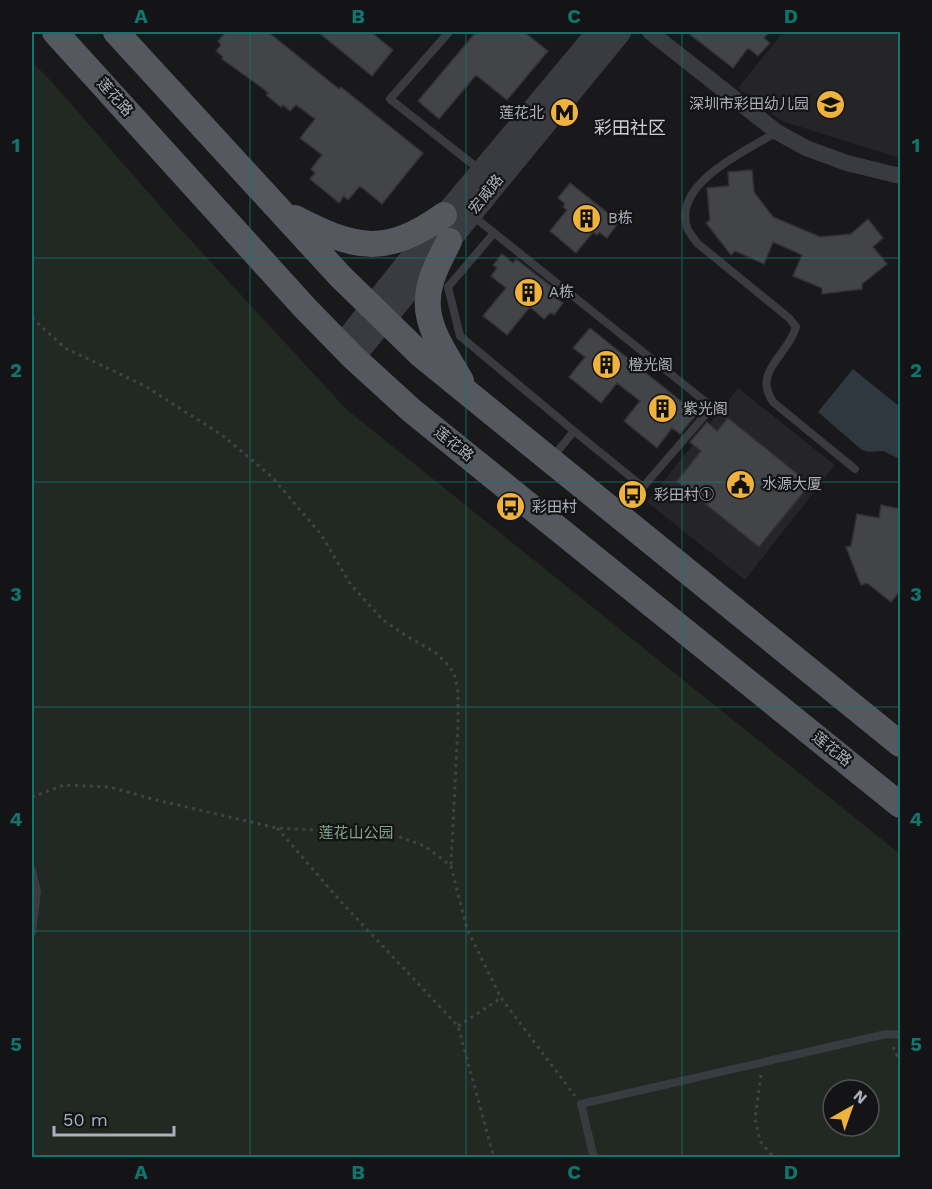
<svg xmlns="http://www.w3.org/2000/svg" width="932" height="1189" font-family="'Work Sans','Noto Sans SC',sans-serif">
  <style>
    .built { fill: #252528 }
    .green { fill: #212922; fill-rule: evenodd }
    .water { fill: #2f383f }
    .building { fill: #434448; stroke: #333337; stroke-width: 1.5 }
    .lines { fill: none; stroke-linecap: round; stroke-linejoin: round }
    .path { stroke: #404247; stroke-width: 3; stroke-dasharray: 3 4.5; stroke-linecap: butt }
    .service { stroke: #3a3b40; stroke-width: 8 }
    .minor { stroke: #3a3b40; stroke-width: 16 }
    .tertiary { stroke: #3a3b40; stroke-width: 21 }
    .primary { stroke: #56585f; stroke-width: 26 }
    .grid { fill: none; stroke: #0f766e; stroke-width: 1.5; stroke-opacity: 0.55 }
    .labels { text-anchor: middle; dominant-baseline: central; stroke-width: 4.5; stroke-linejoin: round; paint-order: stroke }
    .street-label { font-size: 15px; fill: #acb0ba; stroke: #141416 }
    .poi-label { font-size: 15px; fill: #acb0ba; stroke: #141416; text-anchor: start }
    .park-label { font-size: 15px; fill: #83a585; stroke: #141416 }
    .quarter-label { font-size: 18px; fill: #cdcfd6; stroke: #141416 }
    .neatline { fill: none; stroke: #0f766e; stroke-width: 2 }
    .grid-label { font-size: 20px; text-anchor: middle; font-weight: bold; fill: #0f766e }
  </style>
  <rect width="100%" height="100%" fill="#19191b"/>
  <path class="built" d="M783,32H900V158L781,121L738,88Z
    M738,388L835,465L745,580L647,502Z"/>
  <path class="green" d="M32,62L51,81L174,222L346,409L900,854V1157H32ZM833,1090H869V1126H833Z"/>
  <path class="water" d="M853,369L900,407V459L883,451L869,452L862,450L818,412Z"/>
  <path class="building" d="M226,32H268L339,89L341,87L423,153L382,204L360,186L348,200L344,196L339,203L310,179L315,173L311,169L322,155L300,138L315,119L296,105L290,111L283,105L281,107L266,95L268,93L261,87L222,59L223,57L216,51L221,45L218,41Z
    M318,32H371L393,50L372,76Z
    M476,32H524L548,51L507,100L476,75L439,119L418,101Z
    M687,32H769L764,38L770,43L758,56L748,48L733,68Z
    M752,170L754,192L773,217L820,237L851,234L868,219L883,238L873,247L887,264L862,284V289L822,294V288L793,276L802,255L773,242L764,264L735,251L731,255L706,223L710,220L707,188L729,186L728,172Z
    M570,183L619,222L607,238L599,232L597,235L593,232L576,253L550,231L567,210L563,207L565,204L558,198Z
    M502,254L513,263L516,259L556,290L552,295L563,303L554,315L551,312L544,319L530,307L507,335L483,316L506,288L491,276L497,268L493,265Z
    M590,328L697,414L680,434L672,428L657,448L624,421L640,401L617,383L601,403L569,377L585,357L573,348Z
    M728,418L810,484L759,547L677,481L701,451L690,442L707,422L717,431Z
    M881,505L900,509V591L891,602L867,583L861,585L846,547L851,546L857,514L879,518Z"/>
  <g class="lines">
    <path class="path" d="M32,318L65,348L145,386L222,435L271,476L320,533L351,585L382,619L405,635L436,653L448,665L454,673L458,692V725L451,866
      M32,797L64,785L110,787L152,799L277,828L391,834L425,846L451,866L467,929L501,998L575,1096
      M277,828L343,904L458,1026L494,1158
      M458,1026L501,998
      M893,1047L900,1061
      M761,1075L755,1119L760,1141L774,1158"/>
    <path class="service" d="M449,32L390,99L480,170
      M777,132C747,150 673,183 687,227C688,232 694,238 697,243L789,318L796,327C788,356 752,371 773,402L855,469
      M473,216L712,407L643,487L574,431L552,458
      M494,233L448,287L460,336L574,431
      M32,870L37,892L32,932
      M594,1158L581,1104L886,1034L900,1035"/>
    <path class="minor" d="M650,32L777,132L806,148L847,163L900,176"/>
    <path class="tertiary" d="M341,345L444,215L597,32
      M354,358L621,32"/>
    <path class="primary" d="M55,32L305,308L354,358L411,410L900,805
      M116,32L340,276L421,355L900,744
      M295,218C356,250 386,256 444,215
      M449,241C440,259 429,278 428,298C425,328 448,357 461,381"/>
  </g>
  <path class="grid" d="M250,32V1158M466,32V1158M682,32V1158M32,258H900M32,482H900M32,707H900M32,931H900"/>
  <defs>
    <symbol id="school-disc" viewBox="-11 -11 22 22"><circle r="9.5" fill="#efb23d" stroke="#141416"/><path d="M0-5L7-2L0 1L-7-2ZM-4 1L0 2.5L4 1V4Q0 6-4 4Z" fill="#111"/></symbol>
    <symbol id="metro-disc" viewBox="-11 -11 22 22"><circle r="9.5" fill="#efb23d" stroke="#141416"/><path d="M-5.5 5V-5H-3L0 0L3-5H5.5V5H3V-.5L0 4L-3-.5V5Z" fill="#111"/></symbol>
    <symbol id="building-disc" viewBox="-11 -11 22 22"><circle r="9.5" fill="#efb23d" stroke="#141416"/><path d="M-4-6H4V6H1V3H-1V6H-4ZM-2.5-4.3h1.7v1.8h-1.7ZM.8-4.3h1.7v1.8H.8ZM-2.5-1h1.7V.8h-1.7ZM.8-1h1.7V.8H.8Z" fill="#111"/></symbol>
    <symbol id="civic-disc" viewBox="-11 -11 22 22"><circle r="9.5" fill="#efb23d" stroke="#141416"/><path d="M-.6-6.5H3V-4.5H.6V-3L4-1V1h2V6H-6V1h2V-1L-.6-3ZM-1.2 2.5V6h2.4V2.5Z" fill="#111"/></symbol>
    <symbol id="bus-disc" viewBox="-11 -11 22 22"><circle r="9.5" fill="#efb23d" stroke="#141416"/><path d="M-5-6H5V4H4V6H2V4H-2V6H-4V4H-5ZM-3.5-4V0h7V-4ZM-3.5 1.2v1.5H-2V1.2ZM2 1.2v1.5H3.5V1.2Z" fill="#111"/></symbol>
  </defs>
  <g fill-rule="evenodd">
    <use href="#school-disc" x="814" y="88" width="33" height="33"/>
    <use href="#metro-disc" x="548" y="96" width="33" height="33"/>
    <use href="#building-disc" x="570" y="202" width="33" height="33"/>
    <use href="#building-disc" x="512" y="276" width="33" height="33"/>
    <use href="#building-disc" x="590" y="348" width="33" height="33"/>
    <use href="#building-disc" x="646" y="392" width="33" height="33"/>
    <use href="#civic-disc" x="724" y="468" width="33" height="33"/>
    <use href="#bus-disc" x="616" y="478" width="33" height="33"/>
    <use href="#bus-disc" x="494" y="490" width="33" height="33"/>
  </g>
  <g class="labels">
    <g class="street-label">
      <text transform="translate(115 97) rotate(48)">莲花路</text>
      <text transform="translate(486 194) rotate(-51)">宏威路</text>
      <text transform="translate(454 444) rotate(39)">莲花路</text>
      <text transform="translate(832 749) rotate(39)">莲花路</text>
    </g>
    <g class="poi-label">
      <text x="809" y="104" text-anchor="end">深圳市彩田幼儿园</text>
      <text x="544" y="113" text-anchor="end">莲花北</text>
      <text x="608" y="218">B栋</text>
      <text x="549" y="292">A栋</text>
      <text x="628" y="365">橙光阁</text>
      <text x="683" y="409">紫光阁</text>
      <text x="762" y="484">水源大厦</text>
      <text x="654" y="495">彩田村①</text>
      <text x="532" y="507">彩田村</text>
    </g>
    <g class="park-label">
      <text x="356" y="833">莲花山公园</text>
    </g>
    <g class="quarter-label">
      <text x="630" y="127">彩田社区</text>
    </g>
  </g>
  <rect width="932" height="1189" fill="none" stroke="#141416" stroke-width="66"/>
  <g transform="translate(851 1108) rotate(40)"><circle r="28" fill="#141416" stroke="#515258" stroke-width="1.5"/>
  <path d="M0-4.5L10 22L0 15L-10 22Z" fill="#efb23d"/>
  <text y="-9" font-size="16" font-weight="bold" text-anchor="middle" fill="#acb0ba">N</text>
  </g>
  <path d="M54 1126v9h120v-9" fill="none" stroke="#acb0ba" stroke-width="3"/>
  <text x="63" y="1126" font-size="18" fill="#acb0ba" stroke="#141416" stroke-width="4.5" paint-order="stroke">50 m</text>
  <rect x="33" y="33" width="866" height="1123" class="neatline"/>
  <g class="grid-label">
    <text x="141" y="23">A</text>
    <text x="358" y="23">B</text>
    <text x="574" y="23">C</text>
    <text x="791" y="23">D</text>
    <text x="16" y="152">1</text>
    <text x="916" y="152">1</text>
    <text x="16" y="377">2</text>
    <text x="916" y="377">2</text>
    <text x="16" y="601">3</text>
    <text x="916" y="601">3</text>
    <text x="16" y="826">4</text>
    <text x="916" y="826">4</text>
    <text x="16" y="1051">5</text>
    <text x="916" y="1051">5</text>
    <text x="141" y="1179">A</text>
    <text x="358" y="1179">B</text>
    <text x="574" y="1179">C</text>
    <text x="791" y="1179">D</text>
  </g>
</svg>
